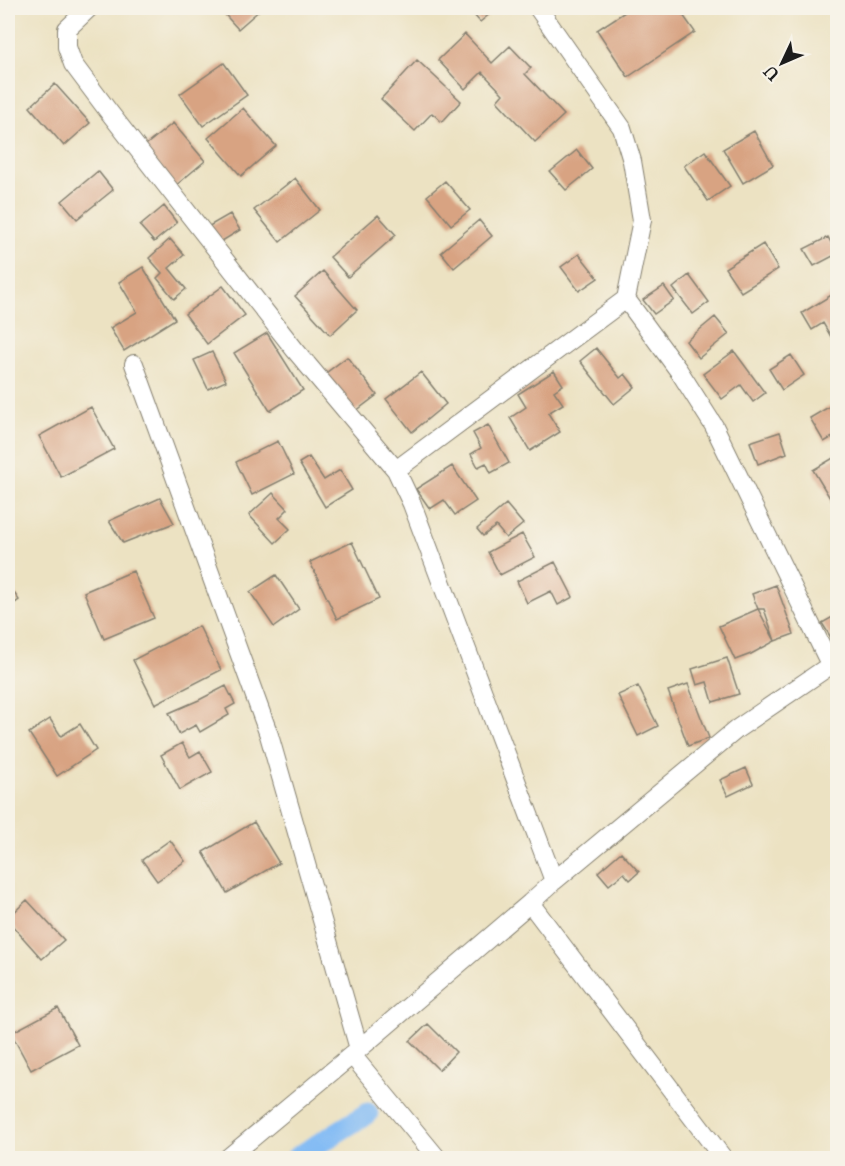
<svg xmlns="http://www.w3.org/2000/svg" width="845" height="1166" font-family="'IM FELL Double Pica',serif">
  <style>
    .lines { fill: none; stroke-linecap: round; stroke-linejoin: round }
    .canal { stroke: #84bcf4; stroke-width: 21 }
    .building { fill: #d8a382 }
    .minor-casing { stroke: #847f6f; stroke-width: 20 }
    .minor { stroke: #fff; stroke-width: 18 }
  </style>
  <rect width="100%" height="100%" fill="#f7f3e8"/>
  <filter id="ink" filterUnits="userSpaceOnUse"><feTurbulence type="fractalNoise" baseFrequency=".0167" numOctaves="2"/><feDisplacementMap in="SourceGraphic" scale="12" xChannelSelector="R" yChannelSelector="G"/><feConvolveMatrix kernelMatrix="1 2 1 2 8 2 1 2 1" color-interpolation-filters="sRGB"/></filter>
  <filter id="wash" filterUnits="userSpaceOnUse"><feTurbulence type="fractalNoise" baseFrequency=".008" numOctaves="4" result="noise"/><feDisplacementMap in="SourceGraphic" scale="24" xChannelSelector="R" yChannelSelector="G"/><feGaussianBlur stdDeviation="1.35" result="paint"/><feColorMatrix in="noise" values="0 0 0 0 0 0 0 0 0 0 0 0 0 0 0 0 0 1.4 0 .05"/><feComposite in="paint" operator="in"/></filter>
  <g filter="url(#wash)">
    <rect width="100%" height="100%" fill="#ece2c2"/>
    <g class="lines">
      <path class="canal" d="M296,1158L368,1113"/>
    </g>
    <g id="blocks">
      <path class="building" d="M219,8H262L238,29Z
        M468,8H497L480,22Z
        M631,8H678L695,32L628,77L597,30Z
        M465,34L492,63L510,46L531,68L525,74L564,115L535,142L497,101L503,94L482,72L465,89L438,60Z
        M417,60L461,101L442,122L432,113L415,131L381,99Z
        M224,63L247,95L203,126L180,94Z
        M55,84L90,123L64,146L30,107Z
        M243,108L276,146L241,176L208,138Z
        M173,123L205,161L174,187L142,148Z
        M754,131L773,165L743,183L723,149Z
        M577,150L592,169L566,190L550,172Z
        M705,151L730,186L708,201L684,166Z
        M98,171L113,190L77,219L62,201Z
        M295,178L320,210L280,242L254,210Z
        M445,181L470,210L451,225L427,196Z
        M164,206L177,223L154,242L140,226Z
        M230,214L240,230L214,246L204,229Z
        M378,215L396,235L348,277L330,257Z
        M479,220L492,236L454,268L441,252Z
        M828,237L837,254L814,266L804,249Z
        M170,239L184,255L169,268L186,289L174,299L157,278L162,273L149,258Z
        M763,244L778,269L741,292L725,268Z
        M579,254L598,278L579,291L561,267Z
        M143,267L175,319L124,351L110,328L137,312L119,282Z
        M323,271L357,310L330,335L295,296Z
        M689,275L709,302L693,314L673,288Z
        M223,286L245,315L207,344L185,314Z
        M664,286L674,300L654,314L643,300Z
        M833,294L838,303V339L834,342L823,323L812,330L802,313Z
        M715,317L729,334L699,358L686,341Z
        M267,333L303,390L270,411L234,353Z
        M596,348L620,378L625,374L635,387L614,404L580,361Z
        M734,351L765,393L753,402L741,385L722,399L703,374Z
        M212,352L226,381L208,389L194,360Z
        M791,355L804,375L782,390L769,369Z
        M347,357L377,395L352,414L322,376Z
        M554,371L563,385L554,391L563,404L548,413L560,432L530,451L510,418L526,407L518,394Z
        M421,372L446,404L412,432L386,399Z
        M832,405L838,414V434L824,442L810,418Z
        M91,407L114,449L61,477L39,436Z
        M488,425L509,463L491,473L486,463L478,467L471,454L481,448L473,433Z
        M780,432L787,453L758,464L750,442Z
        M278,441L294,474L252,495L236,462Z
        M309,457L324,480L340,470L352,490L325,507L299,463Z
        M835,457L838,461V500L833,503L813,470Z
        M452,466L476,501L455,515L444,500L430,509L416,489Z
        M273,493L288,509L279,518L290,529L275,543L249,515Z
        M160,498L174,523L123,543L109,521Z
        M506,504L523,524L506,538L496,526L483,536L477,529Z
        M522,534L535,557L500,575L488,552Z
        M352,542L379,599L337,619L310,562Z
        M555,562L573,597L558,605L551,591L527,603L517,581Z
        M133,571L154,618L104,639L84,592Z
        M276,575L299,609L274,627L250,592Z
        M8,584L19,600L8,608Z
        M776,585L794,634L775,641L764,609H758L752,594Z
        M758,609L775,641L751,654L735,660L719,626Z
        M838,614V649L822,623Z
        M199,626L221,670L155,704L133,660Z
        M727,658L739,694L713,702L707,682L697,685L692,669Z
        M688,684L709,738L688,746L668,691Z
        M226,686L235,704L226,709L229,715L200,732L196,725L179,734L169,713L199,700Z
        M638,686L658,726L638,736L618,695Z
        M50,719L61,736L80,724L96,750L57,776L29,733Z
        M182,743L190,757L200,751L212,772L180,790L161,755Z
        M746,768L753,784L728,796L720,780Z
        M254,822L279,863L227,893L203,852Z
        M170,840L185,861L157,881L142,860Z
        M621,852L639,872L630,880L624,873L609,885L598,872Z
        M27,900L64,940L42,959L8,921V918Z
        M58,1008L78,1045L31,1070L11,1033Z
        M428,1024L456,1052L439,1070L410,1041Z"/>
    </g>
  </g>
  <g filter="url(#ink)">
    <use href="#blocks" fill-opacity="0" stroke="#847f6f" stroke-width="1.5"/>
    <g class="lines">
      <defs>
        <path id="minor" d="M89,8L67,29V47L73,64L109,112L295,350L396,470L412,504L554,881
          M626,299L679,371L714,426L830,664
          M134,364L269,735L359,1049
          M396,470L626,299L642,220L632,161L622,128L538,8
          M530,903L723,1158
          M352,1055L437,1158
          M228,1158L359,1049L530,903L554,881L737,729L838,660"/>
      </defs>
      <use href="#minor" class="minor-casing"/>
      <use href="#minor" class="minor"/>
    </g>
  </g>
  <rect width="845" height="1166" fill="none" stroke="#f7f3e8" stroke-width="30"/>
  <g transform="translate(782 63) rotate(226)" stroke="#f7f3e8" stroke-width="4.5" paint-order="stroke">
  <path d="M0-4.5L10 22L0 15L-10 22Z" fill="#1c1c1c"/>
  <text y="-9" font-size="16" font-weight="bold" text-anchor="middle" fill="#1c1c1c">U</text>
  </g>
</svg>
